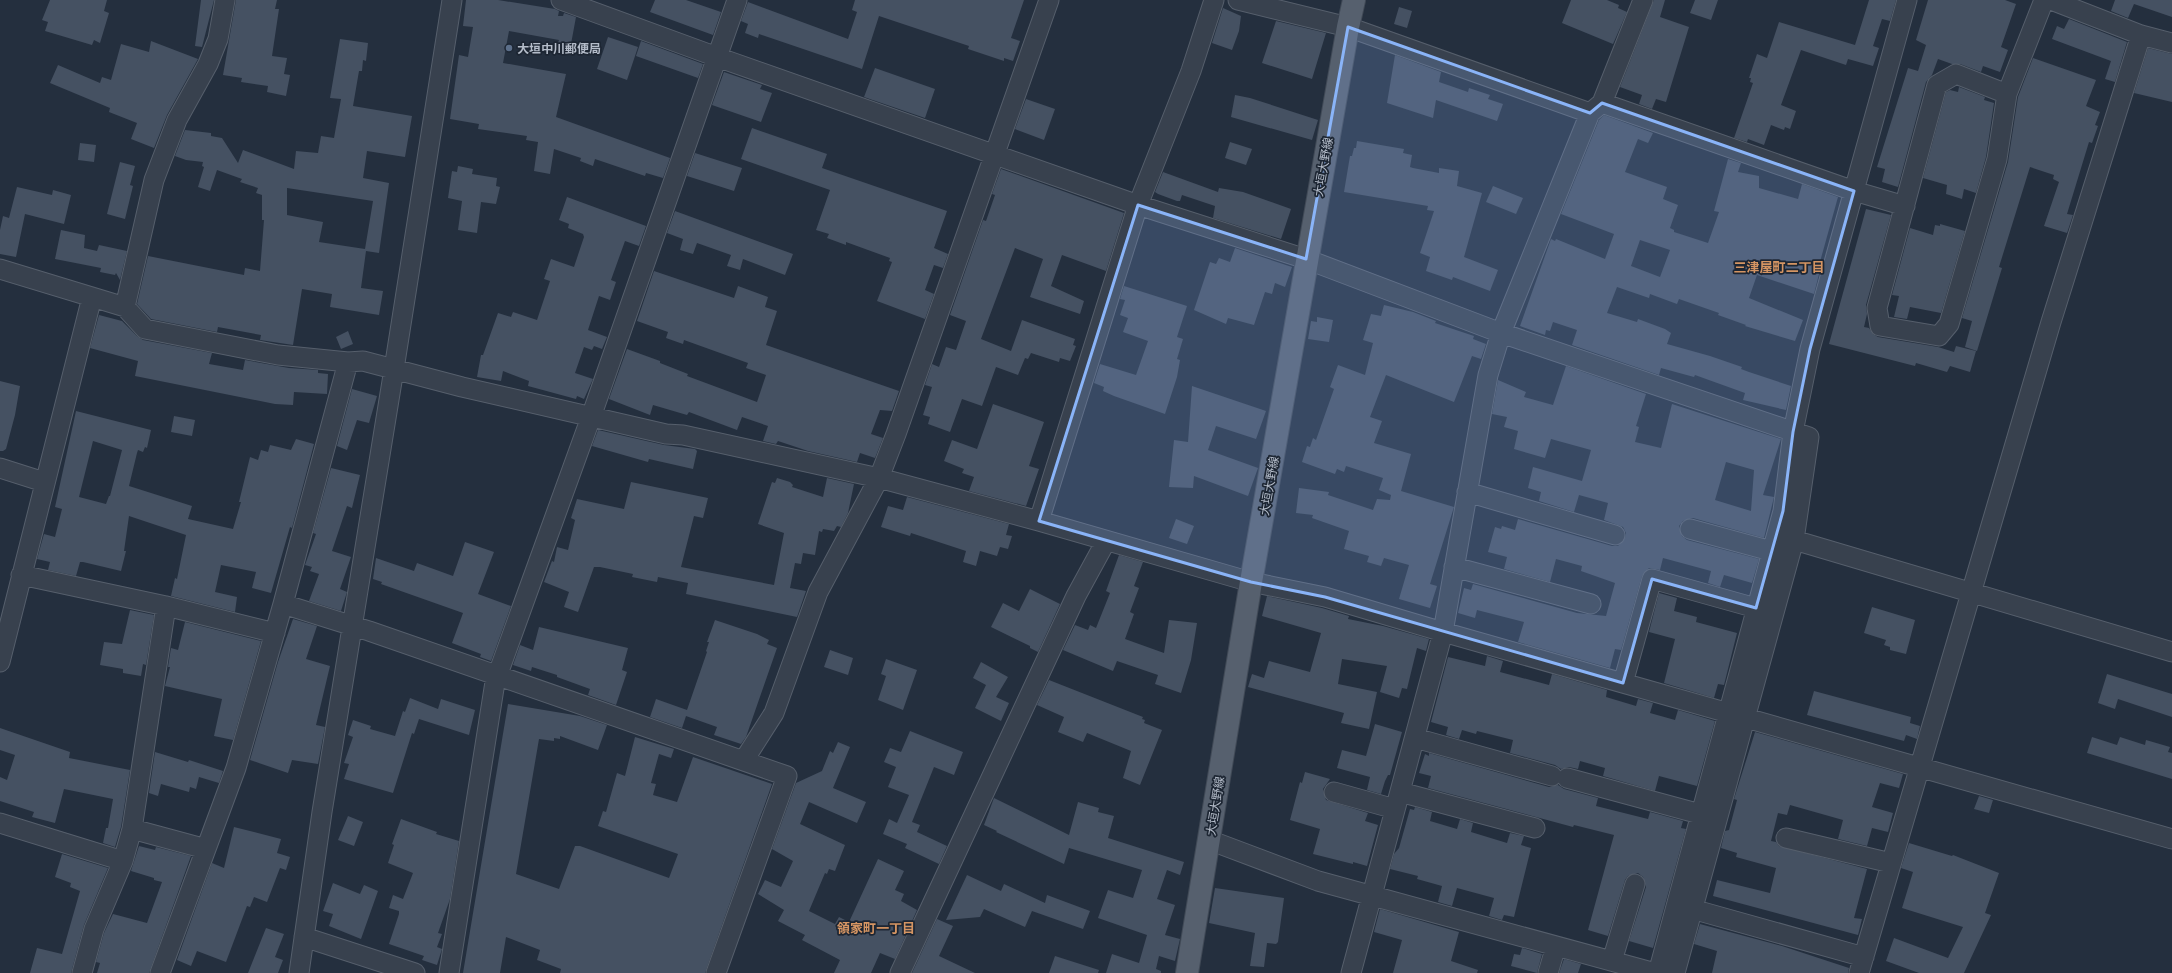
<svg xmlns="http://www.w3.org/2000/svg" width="2172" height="973" font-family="Lato,'Noto Sans JP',sans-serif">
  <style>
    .building { fill: #455162; fill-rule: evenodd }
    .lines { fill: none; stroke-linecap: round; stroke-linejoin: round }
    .minor-casing { stroke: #565f6c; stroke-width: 21 }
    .major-casing { stroke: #414a57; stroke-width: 24 }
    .minor { stroke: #38414e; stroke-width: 19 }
    .major { stroke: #56606e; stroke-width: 22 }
    .marked { fill: #8ab4f8; fill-opacity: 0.2; stroke: #8ab4f8; stroke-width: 3; stroke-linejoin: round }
    .service-dot { fill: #5c6f8a; stroke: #1d2633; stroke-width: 1.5 }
    .labels { text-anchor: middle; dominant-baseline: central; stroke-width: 3.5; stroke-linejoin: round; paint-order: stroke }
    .poi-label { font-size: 12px; font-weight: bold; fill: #b4bcc9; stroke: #1d2633; text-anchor: start }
    .street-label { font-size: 12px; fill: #b4bcc9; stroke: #1d2633 }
    .neighbourhood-label { font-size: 13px; font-weight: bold; fill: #d59563; stroke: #1d2633 }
  </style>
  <rect width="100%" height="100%" fill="#242f3e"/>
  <path class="building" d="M50,0H107L104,11L109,13L100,43L94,40L92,45L45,31L48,22L42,20Z
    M201,0H214L202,47L195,46Z
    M236,0H277L275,9H279L272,56L287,58L284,74L290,75L286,96L267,92L268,86L241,82L242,78L223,75Z
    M466,0H498L555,9L559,11L558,16H563L564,13L576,17L571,44L558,43L559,40L509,31L503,63L566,74L556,117L670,158L663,178L646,173L645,176L595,159L593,166L580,161L581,158L554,149L550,174L534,171L538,142L526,140L527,136L478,129L479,124L450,119L459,55L468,57L473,27L463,26Z
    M655,0H686L721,12L713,35L650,12Z
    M855,0H1024L1011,38L1020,41L1013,61L1004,58V61L968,49L969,46L879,16L862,69L759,34L758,38L745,33L748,24L741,21L748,2L848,39L857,12L852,10Z
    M1571,0H1607L1619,5L1618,8L1627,12L1613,44L1562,23Z
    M1654,0H1665L1660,17L1689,27L1666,102L1656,99L1652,109L1639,104L1642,95L1620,87Z
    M1695,0H1718L1711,20L1690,13Z
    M1869,0H1896L1890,21L1882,19L1873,46L1879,48L1873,66L1848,59L1846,65L1801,50L1781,105L1796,111L1790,129L1785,127L1784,130L1771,125L1764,145L1748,139L1747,142L1734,138L1753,83L1750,82L1751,78H1749L1757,54L1767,58L1779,22L1855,45Z
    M1928,0H2005L2016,4L2001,47L2008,50L2000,72L1983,66L1981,72L1960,64H1952L1938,59L1932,75L1926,82L1898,187L1882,182L1885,169L1877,167L1908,68L1918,71L1926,45L1916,40Z
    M2115,0H2172V17L2134,4L2128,18L2111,11Z
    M1399,7L1412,11L1407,28L1394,24Z
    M1223,8L1241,16L1239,31L1232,50L1212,43Z
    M2069,19L2127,42L2115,82L2105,79L2111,61L2052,39L2057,26L2064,29Z
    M1276,21L1326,33L1312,79L1262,63Z
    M608,37L638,47L627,80L597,69Z
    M340,39L368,43L366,61L363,60L362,71H359L353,106L412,116L405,157L367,151L363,178L389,183L379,253L366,251L361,288L383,291L379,315L330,307L332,294L302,289L293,345L260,340L261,335L218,327L217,332L151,319L137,304L148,256L244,275L245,268L260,271L264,220H262V195L256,193L258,188L240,182L242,179L217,170L210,191L198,187L204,167L202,166L203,162L186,160L175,156L185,130L211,133V136L222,138L238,163L243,150L294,169L296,151L318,153L321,136L334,138L341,99L330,98ZM287,188L373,201L365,249L319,242L323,222L287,215Z
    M151,41L198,59L167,115L154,148L131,139L137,123L109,112L110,108L50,83L58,65L100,83L102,77L111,80L121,44L149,52Z
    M641,41L703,64L698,78L636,56Z
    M2148,48L2172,54V102L2134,93Z
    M1395,55L1441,72L1439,82L1468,92L1469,88L1490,95L1488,99L1503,104L1497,121L1436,100L1433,118L1387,103Z
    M2033,58L2096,80L2086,106L2100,112L2095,125L2098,126L2092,143L2089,142L2067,214L2073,215L2067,233L2044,226L2059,182L2053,179L2054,175L2030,167L1999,267L2002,268L1977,351L1965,347L1972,321L1962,318L2008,162L2018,97Z
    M875,68L935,89L925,118L864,97Z
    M724,72L762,85L760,89L772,93L761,122L712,105Z
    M1959,87L1985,97L1984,100L1994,103L1986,157L1976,193L1964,189L1962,199L1946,194L1947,185L1923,178L1946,92L1950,90L1958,92Z
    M1235,95L1250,98L1318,120L1312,140L1231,117Z
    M1026,99L1055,109L1044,140L1015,129Z
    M1604,115L1653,133L1648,143L1638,139L1625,172L1667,187L1663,199L1678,205L1670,228L1674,230V232L1708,243L1719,212L1714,211L1728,159L1741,163L1738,172L1759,176V188L1798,199L1802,184L1838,197L1818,269L1820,270L1814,294L1757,275L1749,298L1803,320L1795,341L1745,326L1746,325L1718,315L1719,313L1679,299L1677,304L1650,294L1649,298L1617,287L1607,313L1637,322L1638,319L1665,329L1671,333L1667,344L1710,356L1742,367L1741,369L1749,372L1791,386L1786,410L1743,400L1745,393L1695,375L1694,377L1661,368L1659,375L1572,345L1577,330L1553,322L1550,331L1546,330L1545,335L1520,326L1551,239L1555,241L1556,239L1605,259L1614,234L1561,214L1599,120ZM1640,240L1670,250L1660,277L1631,266Z
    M752,128L827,154L822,168L947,211L934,248L948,254L943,268L934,265L925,290L934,294L925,319L877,301L892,262L889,261L890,258L846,242V245L827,238L829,234L816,230L830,190L741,159Z
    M1357,141L1404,149L1403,153L1412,155L1410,167L1413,168L1439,173V168L1459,171L1457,186L1482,193L1464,257L1498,270L1490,291L1453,277L1452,280L1426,271L1430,257L1420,253L1434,211L1427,210L1428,206L1344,192L1350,156H1352L1354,148H1356Z
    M1230,142L1252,149L1246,165L1225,158Z
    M80,143L96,145L94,162L78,160Z
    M695,153L742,168L734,191L687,176Z
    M120,162L135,166L130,185L133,186L125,219L107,214Z
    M458,166L473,169L472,174L497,178L496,186L500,187L496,204L481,202L477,233L458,230L462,201L448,198L452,171L457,172Z
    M1001,169L1124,213L1106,271L1062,255L1051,286L1084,301L1080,314L1030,297L1043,259L1015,248L981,339L1011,351L1022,320L1075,339L1073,345L1076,346L1070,361L1060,358L1059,362L1031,353L1028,359L1025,358L1018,375L996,367L982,406L962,399L950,432L928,424L930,417L923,415L932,387L925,385L932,364L939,367L946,347L956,350L966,321L950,315L983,220L986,221L995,195L992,194Z
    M1163,172L1218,192L1219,188L1243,192L1291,209L1281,239L1213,218L1215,206L1182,195L1180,201H1177L1158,194L1155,192Z
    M1493,186L1523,198L1516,214L1486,202Z
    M17,187L52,195L53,190L71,195L64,224L25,214L16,257L0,254V230L3,216L9,218Z
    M567,197L646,226L639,246L625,241L611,280L616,282L610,300L599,296L588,330L607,337L602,349L594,346L592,350L584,347L575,373L593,379L584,399L577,396L576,399L528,386L529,381L503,371L501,381L477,377L481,355H483L498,313L511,317L513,312L537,320L550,281L544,279L551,259L574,267L584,237L583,234L568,228L569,224L559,220Z
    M1866,209L1891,215L1866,305L1867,314L1864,327L1869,328L1873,334L1878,337L1938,347L1954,352L1956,346L1976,351L1970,372L1950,366L1947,372L1916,363L1915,366L1829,344Z
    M675,211L793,254L785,275L743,259L740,270L727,266L731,255L697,243L693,254L680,250L683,239L667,233Z
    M1940,224L1965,231L1941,313L1910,307L1907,319L1894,317L1899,296L1892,295L1910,228L1933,235L1935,225L1940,226Z
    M61,230L85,235L84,248L97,251L99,245L127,251L120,280L116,273L115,275L100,272L101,268L55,259Z
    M1235,248L1292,267L1285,287L1275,283L1272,294L1265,292L1254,325L1228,318L1226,324L1194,310L1210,262L1216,264L1219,258L1230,262Z
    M654,271L734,298L738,286L768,297L765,307L777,311L766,345L899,391L892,411L880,410L871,434L883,438L875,458L860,453L857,462L808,451L778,441L776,444L763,441L768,426L742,417L737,430L689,412L687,415L653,405L650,415L609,399L627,349L660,361V363L688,374L687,376L757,402L766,375L746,368L748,363L684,340L683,344L666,338L668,332L637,321Z
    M1124,286L1187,306L1177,337L1183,339L1177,359L1180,360L1177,377L1165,414L1114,396L1103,391L1104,387L1094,383L1100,364L1136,375L1148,341L1123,332L1128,318L1120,315L1125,300L1120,299Z
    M1384,305L1413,312L1436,321L1435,323L1474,336L1473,339L1486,344L1481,359L1472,356L1454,402L1386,375L1370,417L1382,421L1374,443L1411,454L1401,491L1454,507L1430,584L1437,586L1430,608L1399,599L1409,565L1384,558L1381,566L1367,562L1369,556L1344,549L1349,531L1312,518L1313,515L1296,513L1299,488L1329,492L1328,495L1373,510L1377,499L1390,500L1391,495L1379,490L1383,478L1346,466L1344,472L1337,469L1335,474L1302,462L1307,446L1310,447L1313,438L1316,440L1334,389L1330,387L1338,365L1365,375L1373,343L1363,340L1371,314L1381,316Z
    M99,315L122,321L137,336L143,340L212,353L209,364L243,370L245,360L289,368L318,370V373L328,374L327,394L294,392L293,405L275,404L135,376L138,361L90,348Z
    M1317,317L1333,320L1329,342L1308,339L1311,321L1317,322Z
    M348,331L353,344L341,349L336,337Z
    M1566,366L1646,394L1636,426L1639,427L1635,442L1661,448L1672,404L1781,439L1763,495L1774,497L1764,538L1693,518L1683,521L1679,526L1682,536L1687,540L1759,559L1752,583L1724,575L1720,587L1708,583L1711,571L1663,558L1660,570L1649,568L1642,576L1621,650L1615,649L1610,668L1518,642L1524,622L1477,610L1475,618L1458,613L1464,588L1471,590L1473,584L1577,613L1606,616L1615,583L1581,571L1582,566L1556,559L1550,582L1504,569L1507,557L1488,552L1495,527L1501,529L1502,526L1515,530L1518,519L1612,546H1618L1625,538L1626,533L1623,527L1604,520L1608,503L1579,495L1574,512L1539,501L1541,492L1528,488L1533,467L1582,481L1591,450L1551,439L1545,458L1514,449L1518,431L1504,427L1507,417L1492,414L1498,380L1526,392L1524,397L1553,405ZM1726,462L1754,470L1751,511L1715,500Z
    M0,381L20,386L15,415L6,449L3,451H0Z
    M1192,386L1266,411L1256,439L1216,426L1208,450L1258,468L1248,496L1194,476L1193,488L1169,487L1174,440L1188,442Z
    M352,389L377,396L369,423L357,420L347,450L337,446Z
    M993,404L1044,422L1029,466L1039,469L1026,506L969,491L974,477L962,473L964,469L944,461L952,440L977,449Z
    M76,411L151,430L147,448L145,447L143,452L138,450L137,453L129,486L192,506L188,519L233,529L241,502H239L250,457L258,460L261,450L268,452L270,445L291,450L296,439L314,444L292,528L290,527L271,593L252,588L256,572L221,565L215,592L237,597L235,612L171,596L175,578L177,579L186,535L129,516L124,551H126L121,571L83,562H80L76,576L48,570L50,562L37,559L44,534L55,537L62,509L55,507ZM93,441L122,450L110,496H109L106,504L79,497Z
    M174,416L195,420L192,436L171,432Z
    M598,430L664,445L695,449L697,451L693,469L649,459L648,462L592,446Z
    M331,468L360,475L352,508L347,506L332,551L351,557L340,589L347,592L341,611L309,601L319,574L310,571L312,567L305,565L316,534L313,533Z
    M777,478L790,482L793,485L792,487L823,497L827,478L854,484L848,513L841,527L837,526L834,531L823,529L822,532L819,531L815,555L803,553L801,564L795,563L790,588L806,591L797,617L686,594L688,583L658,577L657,582L632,577L633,574L600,567H594L578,612L564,607L569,592L544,582L552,561L554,562L557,547L568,550L575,520L571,518L577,499L624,509L631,482L708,498L703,518L694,516L681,567L774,585L784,533L758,524L772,482L775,483Z
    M907,497L1009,524L1006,535L1012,536L1008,549L1000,547L997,556L980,551L976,566L963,562L966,551L911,533L910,536L881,527L888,506L903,510Z
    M1176,519L1194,526L1187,544L1169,538Z
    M465,542L494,552L478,594L511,606L491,661L480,657L481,654L452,643L463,613L381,584L382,582L373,579L376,558L414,571L417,563L453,576Z
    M1119,555L1143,562L1134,586L1139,588L1130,612L1134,614L1125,639L1164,653L1169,620L1197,623L1191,660L1181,693L1155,684L1158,675L1117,661L1113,671L1063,650L1075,625L1088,630L1090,625L1096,628L1110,593L1106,591Z
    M1030,589L1060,604L1038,652L1030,648V646L991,627L1003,603L1019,611Z
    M1659,593L1677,598L1674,611L1697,617L1696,622L1737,633L1724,685L1718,684L1714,698L1664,683L1675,639L1649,632Z
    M1267,596L1322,608L1349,616L1348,619L1383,626L1429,639L1426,651L1417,648L1407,689L1402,688L1399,698L1380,692L1387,666L1342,659L1338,684L1377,692L1369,729L1341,723L1344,713L1248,687L1252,674L1264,678L1269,661L1310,672L1321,633L1262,616Z
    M1872,607L1915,620L1906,654L1890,650V647L1884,645L1886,640L1864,633Z
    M130,610L154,615L146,665L143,664L141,676L123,673V669L100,665L104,642L122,644Z
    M293,619L317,626L306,659L330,666L316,725L325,727L318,764L292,760L288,773L250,760L278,662Z
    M715,620L757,634L769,640L767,644L777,648L746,737L741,744L714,735L717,727L686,716L682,728L650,717L656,699L687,710L707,652L706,651L709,642H707Z
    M185,622L261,641L233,740L214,736L222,699L165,686L170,667H168L171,648L178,650Z
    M539,627L628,648L622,670L627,672L616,705L588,695L590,689L557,677V675L532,667L531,671L513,665L520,645L533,650Z
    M830,650L853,658L848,675L824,667Z
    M1487,656L1503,661L1500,672L1549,685L1552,674L1607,690L1606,697L1636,706L1638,699L1653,703L1650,713L1675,720L1678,710L1715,721L1697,786L1659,776L1655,791L1603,776L1605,768L1580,761L1578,769L1569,767L1561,769L1555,765L1510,753L1513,740L1477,731L1476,734L1462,730L1459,739L1446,735L1448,727L1431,722L1448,657L1485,666Z
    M886,659L917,670L903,710L878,700L886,676L881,674Z
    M981,662L1008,677L996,697L1009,703L1001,721L975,708L986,685L973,678Z
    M2107,674L2172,694V717L2118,699L2115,709L2098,703Z
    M1049,680L1143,717L1142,719L1145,720L1144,723L1162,730L1140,785L1123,778L1131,751L1087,733L1083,742L1058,732L1064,717L1037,705Z
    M1814,691L1911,717L1910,723L1920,726L1917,739L1906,735L1904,741L1807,715Z
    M410,698L438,709L441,699L475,710L469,735L419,719L414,734L412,733L393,793L344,779L349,764L344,763L353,737L348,735L353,720L371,726L370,729L395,736L403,711L405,712Z
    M508,704L580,716L607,725L598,750L560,736V739L554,738V741L539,739L516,874L559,889L575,846H580L669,878L678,854L598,826L603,811L606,812L617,773L625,776L635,737L674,749L671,758L659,754L651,783L656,784L653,795L677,802L693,757L772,784L705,973H560L561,969L537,960L540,950L506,937L500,973H463Z
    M1375,724L1402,732L1390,775H1388L1385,781L1381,794L1367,790L1370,777L1337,768L1342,750L1366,756Z
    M0,728L70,752L69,758L130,770L121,827L115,847L103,843L106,828H108L113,799L64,789L55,823L32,817L34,812L0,801V777L7,780L15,755L0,750Z
    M910,731L963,752L954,775L934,767L912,822L920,825L917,832L947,846L939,864L905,848L907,844L883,834L889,819L897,823L909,795L888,787L896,767L884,762L890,748L901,752Z
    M1755,732L1903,774L1899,788L1880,783L1872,807L1893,813L1888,832L1872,828L1867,846L1838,839L1843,820L1790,805L1787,815L1778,813L1771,841L1776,842L1779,846L1867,869L1854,918L1862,919L1858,935L1713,896L1717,880L1770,893L1776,868L1736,857L1737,853L1721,848L1725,831L1729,830L1737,800L1734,799Z
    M2092,737L2117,745L2120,737L2145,745L2146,740L2170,747L2168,752L2172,753V779L2087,753Z
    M838,742L850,747L833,788L866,802L857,823L809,802L800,824L845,845L835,871L829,869L827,874L825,873L809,911L835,924L839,917L849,922L878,859L904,871L895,890L904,894L901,901L917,910L895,959L880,953L871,973H834L840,960L802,940L805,935L778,921L784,910L758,894L765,880L781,887L793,861L772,849L796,783L822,771L830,751L833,753Z
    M155,752L188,762L189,760L223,771L219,783L199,777L196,789L190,787L189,792L161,784L158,796L149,793Z
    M1429,753L1549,787L1558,785L1564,789L1598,798L1596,806L1648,819L1650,812L1683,821L1681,828L1686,829L1653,948L1629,941L1646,887L1643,877L1638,873L1628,876L1625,880L1608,936L1588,930L1614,835L1574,825L1573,827L1428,788L1431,776L1419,773L1425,754L1429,756Z
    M1305,772L1330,779L1323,789L1326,800L1368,813L1365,821L1378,825L1367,866L1353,862V864L1313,854L1320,829L1290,820L1300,782L1302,783Z
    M1979,796L1993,800L1989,813L1974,809Z
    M994,798L1069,835L1078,802L1099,808L1098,812L1114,816L1108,838L1184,862L1180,875L1167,870L1157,899L1175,905L1165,935L1180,939L1175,961L1159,956L1156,969L1161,971V973H1106L1112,954L1139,963L1147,935L1098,918L1108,890L1133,898L1142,870L1069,848L1064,864L996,832L997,831L984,825Z
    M1415,807L1432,812L1430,821L1457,829L1460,819L1473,823L1471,832L1507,843L1510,833L1524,836L1521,845L1531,848L1514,917L1504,915L1502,920L1489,916L1494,898L1457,888L1452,906L1438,902L1442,886L1417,879L1418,876L1390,869L1394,854L1399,848L1410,809L1414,810Z
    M348,816L363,822L354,846L338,840Z
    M401,819L437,832L436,834L459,841L450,899L438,933L442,934L437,947L442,949L437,965L422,960L424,956L389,944L399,914V911L389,908L393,895L403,899L413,873L388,863L394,845L392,844Z
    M234,827L281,839L277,853L290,857L286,870L280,868L267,902L254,897L250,907L247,906L226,962L197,951L191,966L177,960L212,863L224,868Z
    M1909,843L1952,856L1953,855L1999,873L1985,913L1991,915L1964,973H1919L1886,961L1894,938L1948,958L1963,927L1902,908L1913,872L1901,868Z
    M139,846L155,850L156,847L191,856L149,973H97L100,963L96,962L104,933L113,914L147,923L162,882L154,880V878L131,871Z
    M62,854L108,868L84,925L71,973H30L37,948L62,954L80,891L70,887L71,883L55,877Z
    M967,875L1001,891L1004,884L1045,903L1047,895L1090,911L1083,929L1032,911L1025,927L984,909L980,917L946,920Z
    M333,883L360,894L364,885L378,891L361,939L329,926L333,914L323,911Z
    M1215,888L1284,898L1278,942L1276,944L1267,943L1264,967L1250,966L1255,933L1209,923Z
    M1380,909L1459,932L1451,961L1478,970L1477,973H1393L1402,940L1374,932Z
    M937,919L953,926L939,956L975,973H912Z
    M1700,924L1782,946L1849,968L1848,973H1712L1717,951L1694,944Z
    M266,928L284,934L275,957L283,960L278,973H248Z
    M1522,948L1542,954L1537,973L1511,966L1514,954L1520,955Z
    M1055,956L1099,970L1098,973H1049Z
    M1564,959L1581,964L1578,973H1559Z"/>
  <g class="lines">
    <defs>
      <path id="minor" d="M561,0L717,57L1138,205L1306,259L1501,333L1809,437L1794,540L1675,973
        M1238,0L1348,27L1590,113
        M2051,0L2141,35L2172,43
        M2007,94L1997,159L1949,324L1939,336L1880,326L1877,308L1937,85L1956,74L2007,94L2044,0
        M1602,103L1854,191L1905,206
        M0,269L125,307L145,329L278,355L348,362L363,361L462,387L666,434L683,435L879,478L1039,521L1251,582L1325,597L1443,632L2172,839
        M125,307L154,180L177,120L208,64L218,39L225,0
        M0,468L44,482
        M1467,492L1615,535
        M1039,521L1138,205L1191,71L1214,0
        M1690,529L1771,551
        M1794,540L2172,652
        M1454,567L1591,604
        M21,575L166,606
        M283,604L369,631L787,776L716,973
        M0,662L92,297
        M1623,683L1652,579L1756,608
        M1415,738L1552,776
        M744,760L774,713L818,592L879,478L896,434L1049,0
        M1567,778L1700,814
        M1334,792L1395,809
        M1400,792L1535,828
        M0,823L123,861
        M132,829L166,606L275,633
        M1786,838L1891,863
        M1209,840L1318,881L1655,973
        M1692,909L1864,957
        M304,937L415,973
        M1612,961L1635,884
        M82,973L94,929L123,861L132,829L206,849
        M160,973L236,768L283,604L348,362
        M299,973L322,812L394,369L452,0
        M449,973L495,682L591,417L737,0
        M900,973L1076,596L1106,541
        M1351,973L1443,632L1488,375L1501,333L1590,113L1602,103L1643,0
        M1548,973L1556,946
        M1658,973L1783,511L1793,432L1810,349L1907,0
        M1859,973L2051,322L2141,35"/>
      <path id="major" d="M1187,973L1251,582L1348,27L1354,0"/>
    </defs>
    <use href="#minor" class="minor-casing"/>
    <use href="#major" class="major-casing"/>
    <use href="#minor" class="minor"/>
    <use href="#major" class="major"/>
  </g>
  <path class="marked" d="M1348,27L1590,113L1602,103L1854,191L1810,349L1793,432L1783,511L1756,608L1652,579L1623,683L1325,597L1251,582L1039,521L1138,205L1306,259Z"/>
  <circle class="service-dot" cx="509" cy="48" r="4"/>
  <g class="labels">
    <g class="poi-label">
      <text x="517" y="48">大垣中川郵便局</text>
    </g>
    <g class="street-label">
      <text transform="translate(1323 167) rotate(-80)">大垣大野線</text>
      <text transform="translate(1269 486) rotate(-80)">大垣大野線</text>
      <text transform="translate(1215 806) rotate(-81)">大垣大野線</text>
    </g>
    <g class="neighbourhood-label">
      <text x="1779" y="267">三津屋町二丁目</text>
      <text x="876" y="928">領家町一丁目</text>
    </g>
  </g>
</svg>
